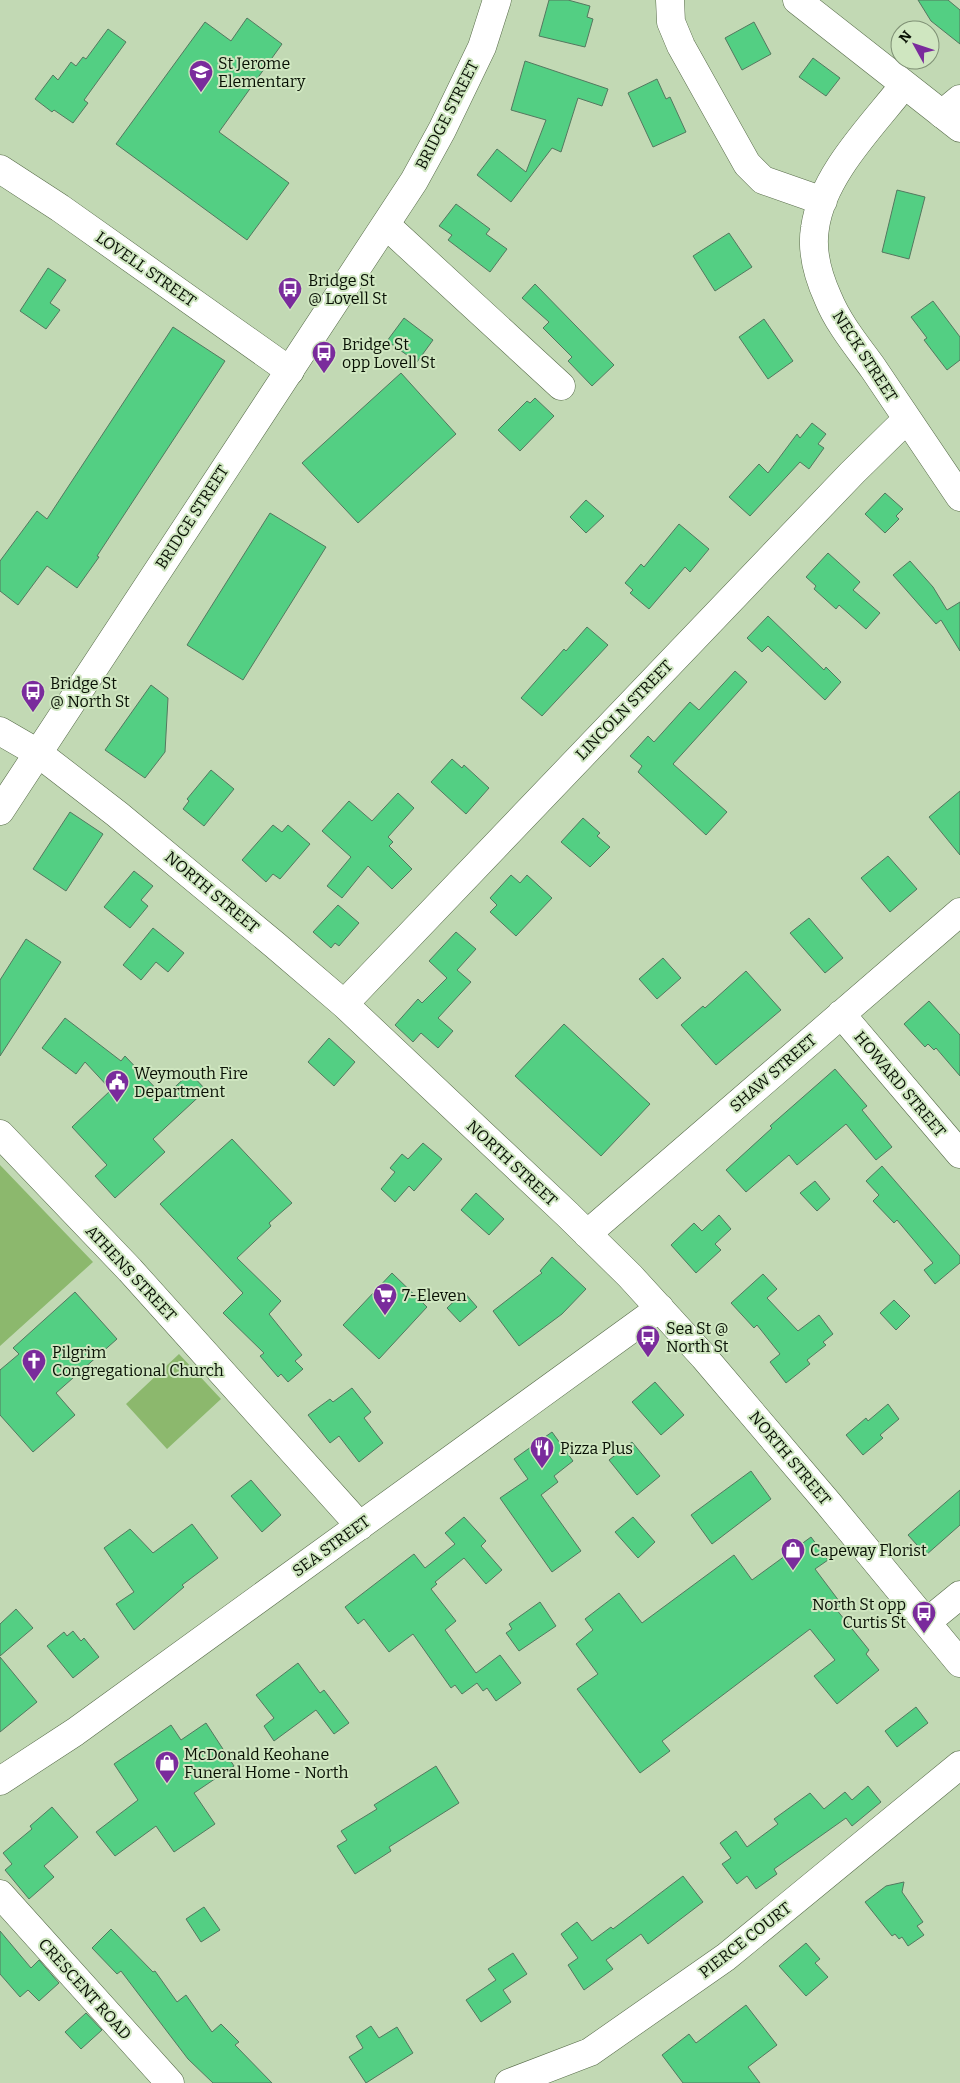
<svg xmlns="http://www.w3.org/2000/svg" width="960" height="2083" font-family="Bitter,serif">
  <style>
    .green { fill: #8cb86d }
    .building { fill: #53cf83; stroke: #54785f }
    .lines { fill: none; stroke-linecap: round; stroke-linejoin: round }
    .minor-casing { stroke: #576b49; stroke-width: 29 }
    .major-casing { stroke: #576b49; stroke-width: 29 }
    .minor { stroke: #fff; stroke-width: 28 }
    .major { stroke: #fff; stroke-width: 28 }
    .labels { text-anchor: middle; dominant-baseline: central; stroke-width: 4; stroke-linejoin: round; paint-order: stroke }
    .poi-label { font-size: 16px; fill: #081004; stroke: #cfe6c0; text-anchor: start }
    .street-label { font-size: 16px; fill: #081004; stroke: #cfe6c0 }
  </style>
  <rect width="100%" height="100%" fill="#c2d9b4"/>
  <path class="green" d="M0,1165L93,1262L0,1346Z
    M179,1354L221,1399L167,1449L126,1404Z"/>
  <path class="building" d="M549,0H568L590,6L587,17L593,19L585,47L539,36Z
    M918,0H948L960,10V44L931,21Z
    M247,18L282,44L219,132L289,183L247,240L116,144L205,22L231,41Z
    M754,22L771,54L742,70L725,38Z
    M108,29L126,42L84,100L88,103L73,123L54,110L52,112L35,99L53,75L58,80L71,62L76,66L83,57L86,59Z
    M813,58L840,78L826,96L799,77Z
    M525,61L608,89L602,106L578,98L561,152L552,148L511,202L477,175L497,149L526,172L546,120L511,110Z
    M657,79L666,99L670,97L686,132L653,147L628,93Z
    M897,190L925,197L909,259L882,252Z
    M456,204L490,229L486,234L507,249L490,272L448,240L452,235L439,226Z
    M729,233L752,267L715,291L693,256Z
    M48,268L66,280L50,303L60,310L46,329L20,311Z
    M535,284L614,365L592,386L568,361L572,357L543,328L549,322L522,298Z
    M933,301L960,337V360L947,370L924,340L927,338L911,317Z
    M404,318L433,340L417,362L387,341Z
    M764,319L793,361L768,379L739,337Z
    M173,327L225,361L97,556L99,557L77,588L47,566L18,605L0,591V561L37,511L47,519Z
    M401,373L456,434L358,523L302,463Z
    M535,398L554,416L520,451L498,430L527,401L530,403Z
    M812,423L826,434L818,444L824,448L809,469L800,462L750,516L729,497L759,464L768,473L797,434L800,438Z
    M885,493L903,509L896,516L899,519L885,533L865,514Z
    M586,500L604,516L586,533L570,517Z
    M270,513L326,547L243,680L187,645Z
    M679,524L709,549L690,572L685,567L649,609L630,593L633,590L625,583L641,564L644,567Z
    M828,553L860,582L853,590L880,613L866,629L839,605L836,609L814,589L816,586L806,577Z
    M910,561L933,587L947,610L960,602V651L941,620L936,624L893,575Z
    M768,616L824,670L826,667L841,682L825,700L768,646L762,652L747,638Z
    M587,627L608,645L542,716L521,698L564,649L566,651Z
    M735,671L747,682L673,764L727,812L706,835L638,772L642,766L630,756L648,736L654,742L690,702L699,710Z
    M151,685L168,698L165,752L145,778L105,750Z
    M452,759L462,768L464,765L489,788L466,814L431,782Z
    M211,770L234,789L204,826L183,809L189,801L187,799Z
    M960,791V855L929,817Z
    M398,793L414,808L388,837L393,842L389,846L412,869L392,889L368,866L342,898L327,886L351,857L322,831L349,801L372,821Z
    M70,812L103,834L66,891L33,869Z
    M583,818L600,833L597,836L610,847L590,867L561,842Z
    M273,825L282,832L288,825L310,844L280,879L273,874L266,882L242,860Z
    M888,856L917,889L890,912L861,878Z
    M134,871L153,886L141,900L148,906L130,928L104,907Z
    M511,875L520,883L527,875L552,898L516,936L490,912L497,905L490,898Z
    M338,905L359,923L339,946L335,943L331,948L313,932Z
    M809,918L843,958L825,973L790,933Z
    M153,928L184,953L168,972L156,962L141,980L123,965Z
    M456,932L476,949L457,970L471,982L438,1018L453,1031L438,1048L421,1033L413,1042L395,1025L418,999L422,1003L447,978L429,961Z
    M26,939L61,962L0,1056V980Z
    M663,958L681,978L657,999L639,979Z
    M746,971L781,1010L716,1065L681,1025L703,1006L705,1008Z
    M929,1001L960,1035V1076L936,1048L934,1050L928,1044L925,1047L904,1024Z
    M65,1018L121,1061L125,1056L164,1097L190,1073L206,1090L153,1139L165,1152L115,1198L95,1176L107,1165L72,1127L111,1090L85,1062L76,1074L42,1048Z
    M564,1024L650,1104L601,1156L515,1076Z
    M329,1038L355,1062L334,1086L308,1062Z
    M835,1069L867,1106L862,1110L892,1147L876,1160L846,1124L797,1165L789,1155L746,1192L726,1170L772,1128L770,1126Z
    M232,1139L292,1203L269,1223L271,1226L237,1258L281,1301L269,1314L302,1355L295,1361L303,1369L288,1382L281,1374L278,1377L260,1356L264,1353L223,1313L243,1293L160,1204Z
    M423,1143L442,1159L414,1191L409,1186L395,1202L381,1189L395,1172L390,1168L402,1154L408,1159Z
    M882,1166L960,1256V1263L935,1284L924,1270L933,1263L897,1220L894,1223L873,1201L879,1195L866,1181Z
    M815,1181L830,1199L817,1211L800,1193Z
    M476,1193L504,1219L489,1235L461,1210Z
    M719,1215L731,1229L715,1244L721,1250L696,1273L671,1245L694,1223L702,1231Z
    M552,1257L586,1289L562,1314L519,1346L493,1311L542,1273L540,1271Z
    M392,1273L427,1307L379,1359L343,1325Z
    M763,1274L777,1289L767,1298L798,1331L819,1315L833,1334L823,1342L826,1345L807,1360L810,1364L786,1383L770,1362L780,1354L757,1325L754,1328L731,1303Z
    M75,1292L117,1339L56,1393L75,1415L33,1452L0,1415V1370L19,1354L13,1348Z
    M464,1292L477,1307L460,1322L447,1308Z
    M894,1300L910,1316L896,1330L880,1313Z
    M655,1382L684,1415L661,1435L632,1402Z
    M352,1388L371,1412L364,1418L383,1443L359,1462L339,1436L330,1443L308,1415L330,1399L333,1402Z
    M888,1404L899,1419L880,1435L883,1438L863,1455L846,1435L866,1418L868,1421Z
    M552,1432L573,1461L554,1476L558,1482L541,1495L581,1551L552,1572L500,1498L528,1479L514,1459Z
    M632,1442L660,1476L637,1495L609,1460Z
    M751,1471L771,1499L712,1544L691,1515Z
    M251,1480L281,1515L262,1532L231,1496Z
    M960,1490V1525L926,1555L908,1535Z
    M464,1517L486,1541L481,1546L502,1570L486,1584L464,1558L435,1582L437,1584L431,1589L456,1621L445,1630L476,1673L500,1655L521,1683L496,1701L487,1688L483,1691L477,1683L462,1694L455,1685L451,1688L413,1634L389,1652L364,1619L358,1624L345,1607L414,1554L425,1568L455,1544L445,1533Z
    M633,1517L655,1542L638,1558L615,1532Z
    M192,1524L218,1558L182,1585L184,1587L134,1630L116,1604L134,1592L104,1548L130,1529L153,1553Z
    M811,1537L828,1560L815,1569L842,1605L836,1609L869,1650L866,1654L879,1670L837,1704L814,1676L835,1660L810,1629L662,1741L670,1751L640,1773L577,1689L598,1674L576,1644L593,1630L585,1619L619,1593L642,1623L734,1555L752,1580Z
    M540,1602L556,1626L519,1651L506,1633L512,1629L509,1624Z
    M16,1609L33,1628L0,1656V1624Z
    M73,1631L81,1641L84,1638L99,1657L73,1678L47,1646L64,1632L67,1636Z
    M0,1657L37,1702L0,1732Z
    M298,1663L320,1693L324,1690L349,1723L334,1734L316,1710L274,1741L264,1726L274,1718L256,1695Z
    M916,1707L928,1723L897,1747L885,1731Z
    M206,1723L234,1766L194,1793L215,1824L174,1852L156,1826L115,1856L96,1832L138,1800L114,1764L171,1725L181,1740Z
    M436,1766L459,1803L389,1847L391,1851L355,1874L337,1846L347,1840L341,1831L377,1809L374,1805Z
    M868,1786L881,1802L852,1826L846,1818L774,1869L777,1874L756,1889L747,1876L737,1884L722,1864L731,1858L720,1843L736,1831L747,1847L778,1824L774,1819L810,1793L824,1809L845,1792L852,1800Z
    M52,1807L78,1837L44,1866L54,1877L29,1899L5,1870L12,1864L3,1853L32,1829L30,1826Z
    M683,1876L703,1902L648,1944L641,1934L606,1960L613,1969L584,1990L568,1965L578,1958L561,1934L577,1922L592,1941L611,1927L613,1929Z
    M904,1882L902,1892L923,1922L917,1926L924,1935L908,1946L902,1937L899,1939L895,1934L892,1936L865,1902L886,1886Z
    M204,1907L220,1930L201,1942L186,1919Z
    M111,1929L153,1972L155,1971L177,2002L186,1995L212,2032L221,2024L239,2042L235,2045L272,2083H213L188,2059L121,1971L117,1974L92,1948Z
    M0,1931L31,1968L39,1960L59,1983L39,2001L28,1990L20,1997L0,1974Z
    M806,1943L820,1959L815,1963L828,1977L806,1996L779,1966Z
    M513,1953L527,1974L503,1990L511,2002L481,2022L466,2000L496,1980L488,1969Z
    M746,2005L777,2045L748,2067L760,2083H683L662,2055L689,2034L696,2043Z
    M86,2013L102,2030L81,2049L65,2032Z
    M371,2026L379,2038L397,2027L413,2053L366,2083L349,2057L363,2048L356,2036Z"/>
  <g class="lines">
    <defs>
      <path id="minor" d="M670,0L671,22L681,46L747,164L763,180L823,201
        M904,85C873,125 822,175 815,228C811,252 818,276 828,298C838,323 857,346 873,368C902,411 931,454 960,497
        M942,114L960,99
        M0,169L60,208L290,371
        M386,225L561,386
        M0,731L38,753L117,814L275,945L344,1004L568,1215L630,1276L704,1357L828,1503L960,1663
        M344,1004L852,473L907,419
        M841,1014L960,1154
        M0,1134L130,1270L360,1526
        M587,1234L960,912
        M927,1622L960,1595
        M0,1781L75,1732L660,1308
        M0,1894L170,2083
        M509,2083L590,2052L726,1957L960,1765"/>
      <path id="major" d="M797,0L960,128
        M0,811L414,181L442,130L482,47L497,0"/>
    </defs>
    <use href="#minor" class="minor-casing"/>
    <use href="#major" class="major-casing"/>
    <use href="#minor" class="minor"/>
    <use href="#major" class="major"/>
  </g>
  <defs>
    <symbol id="school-pin" viewBox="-11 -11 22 30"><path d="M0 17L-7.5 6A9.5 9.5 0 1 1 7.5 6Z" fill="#7a2b9c" stroke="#cfe6c0"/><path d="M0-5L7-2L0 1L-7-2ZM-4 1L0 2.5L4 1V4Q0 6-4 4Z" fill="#fff"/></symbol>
    <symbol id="bus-pin" viewBox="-11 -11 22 30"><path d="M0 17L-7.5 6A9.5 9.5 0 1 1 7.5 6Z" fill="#7a2b9c" stroke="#cfe6c0"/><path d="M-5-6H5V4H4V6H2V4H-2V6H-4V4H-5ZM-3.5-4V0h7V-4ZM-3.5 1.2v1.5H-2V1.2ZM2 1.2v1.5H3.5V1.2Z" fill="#fff"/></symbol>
    <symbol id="civic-pin" viewBox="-11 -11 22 30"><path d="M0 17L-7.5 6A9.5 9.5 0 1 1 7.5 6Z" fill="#7a2b9c" stroke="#cfe6c0"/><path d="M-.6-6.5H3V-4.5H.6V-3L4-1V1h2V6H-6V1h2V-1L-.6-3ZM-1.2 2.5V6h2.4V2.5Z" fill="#fff"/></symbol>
    <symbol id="supermarket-pin" viewBox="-11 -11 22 30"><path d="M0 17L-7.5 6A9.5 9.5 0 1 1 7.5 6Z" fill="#7a2b9c" stroke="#cfe6c0"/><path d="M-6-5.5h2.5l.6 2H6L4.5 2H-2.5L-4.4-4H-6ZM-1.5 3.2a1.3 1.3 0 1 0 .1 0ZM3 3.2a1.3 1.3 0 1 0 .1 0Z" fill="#fff"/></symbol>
    <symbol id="church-pin" viewBox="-11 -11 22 30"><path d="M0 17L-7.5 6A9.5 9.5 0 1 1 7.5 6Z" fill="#7a2b9c" stroke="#cfe6c0"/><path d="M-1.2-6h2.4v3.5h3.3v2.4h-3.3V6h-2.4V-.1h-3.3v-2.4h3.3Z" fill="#fff"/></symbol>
    <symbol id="restaurant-pin" viewBox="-11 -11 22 30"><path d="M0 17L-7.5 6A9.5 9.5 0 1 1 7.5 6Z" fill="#7a2b9c" stroke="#cfe6c0"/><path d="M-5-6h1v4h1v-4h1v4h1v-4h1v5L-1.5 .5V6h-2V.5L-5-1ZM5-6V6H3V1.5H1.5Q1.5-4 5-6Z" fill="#fff"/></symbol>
    <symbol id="shop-pin" viewBox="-11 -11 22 30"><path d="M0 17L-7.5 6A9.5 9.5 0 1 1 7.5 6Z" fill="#7a2b9c" stroke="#cfe6c0"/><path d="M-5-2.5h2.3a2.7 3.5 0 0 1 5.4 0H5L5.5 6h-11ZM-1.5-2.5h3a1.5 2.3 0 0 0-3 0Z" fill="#fff"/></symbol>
  </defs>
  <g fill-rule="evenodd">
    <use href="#school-pin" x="187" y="58" width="28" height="38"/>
    <use href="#bus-pin" x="276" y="275" width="28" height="38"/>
    <use href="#bus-pin" x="310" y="339" width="28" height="38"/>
    <use href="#bus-pin" x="19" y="678" width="28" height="38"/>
    <use href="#civic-pin" x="103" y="1068" width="28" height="38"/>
    <use href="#supermarket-pin" x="371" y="1281" width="28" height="38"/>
    <use href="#bus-pin" x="634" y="1323" width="28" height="38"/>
    <use href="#church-pin" x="20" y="1347" width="28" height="38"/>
    <use href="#restaurant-pin" x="528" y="1434" width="28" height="38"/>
    <use href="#shop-pin" x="779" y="1536" width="28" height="38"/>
    <use href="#bus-pin" x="910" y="1599" width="28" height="38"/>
    <use href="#shop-pin" x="153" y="1749" width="28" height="38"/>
  </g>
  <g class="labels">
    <g class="poi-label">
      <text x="218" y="63">St Jerome<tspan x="218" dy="18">Elementary</tspan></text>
      <text x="308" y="280">Bridge St<tspan x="308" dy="18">@ Lovell St</tspan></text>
      <text x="342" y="344">Bridge St<tspan x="342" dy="18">opp Lovell St</tspan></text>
      <text x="50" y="683">Bridge St<tspan x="50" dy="18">@ North St</tspan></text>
      <text x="134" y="1073">Weymouth Fire<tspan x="134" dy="18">Department</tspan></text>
      <text x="402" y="1295">7-Eleven</text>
      <text x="666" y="1328">Sea St @<tspan x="666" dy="18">North St</tspan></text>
      <text x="52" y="1352">Pilgrim<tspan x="52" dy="18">Congregational Church</tspan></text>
      <text x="560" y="1448">Pizza Plus</text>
      <text x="810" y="1550">Capeway Florist</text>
      <text x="906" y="1604" text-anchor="end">North St opp<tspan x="906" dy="18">Curtis St</tspan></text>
      <text x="184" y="1754">McDonald Keohane<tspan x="184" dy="18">Funeral Home - North</tspan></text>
    </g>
    <g class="street-label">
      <text transform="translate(447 115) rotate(-63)">BRIDGE STREET</text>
      <text transform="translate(146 269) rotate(35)">LOVELL STREET</text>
      <text transform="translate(865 356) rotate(57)">NECK STREET</text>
      <text transform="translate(192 517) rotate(-57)">BRIDGE STREET</text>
      <text transform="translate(624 710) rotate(-46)">LINCOLN STREET</text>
      <text transform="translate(212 892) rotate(40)">NORTH STREET</text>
      <text transform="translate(773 1073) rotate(-41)">SHAW STREET</text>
      <text transform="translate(900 1084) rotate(50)">HOWARD STREET</text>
      <text transform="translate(512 1163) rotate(43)">NORTH STREET</text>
      <text transform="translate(131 1273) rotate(47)">ATHENS STREET</text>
      <text transform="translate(790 1458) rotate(50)">NORTH STREET</text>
      <text transform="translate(331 1546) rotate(-36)">SEA STREET</text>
      <text transform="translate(745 1940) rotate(-38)">PIERCE COURT</text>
      <text transform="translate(85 1989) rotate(48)">CRESCENT ROAD</text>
    </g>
  </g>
  <g transform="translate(915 45) rotate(310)"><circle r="24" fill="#cfe6c0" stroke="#7f9075"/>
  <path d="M0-4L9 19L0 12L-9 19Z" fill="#7a2b9c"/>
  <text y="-8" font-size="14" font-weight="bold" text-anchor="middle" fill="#081004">N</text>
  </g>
</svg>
